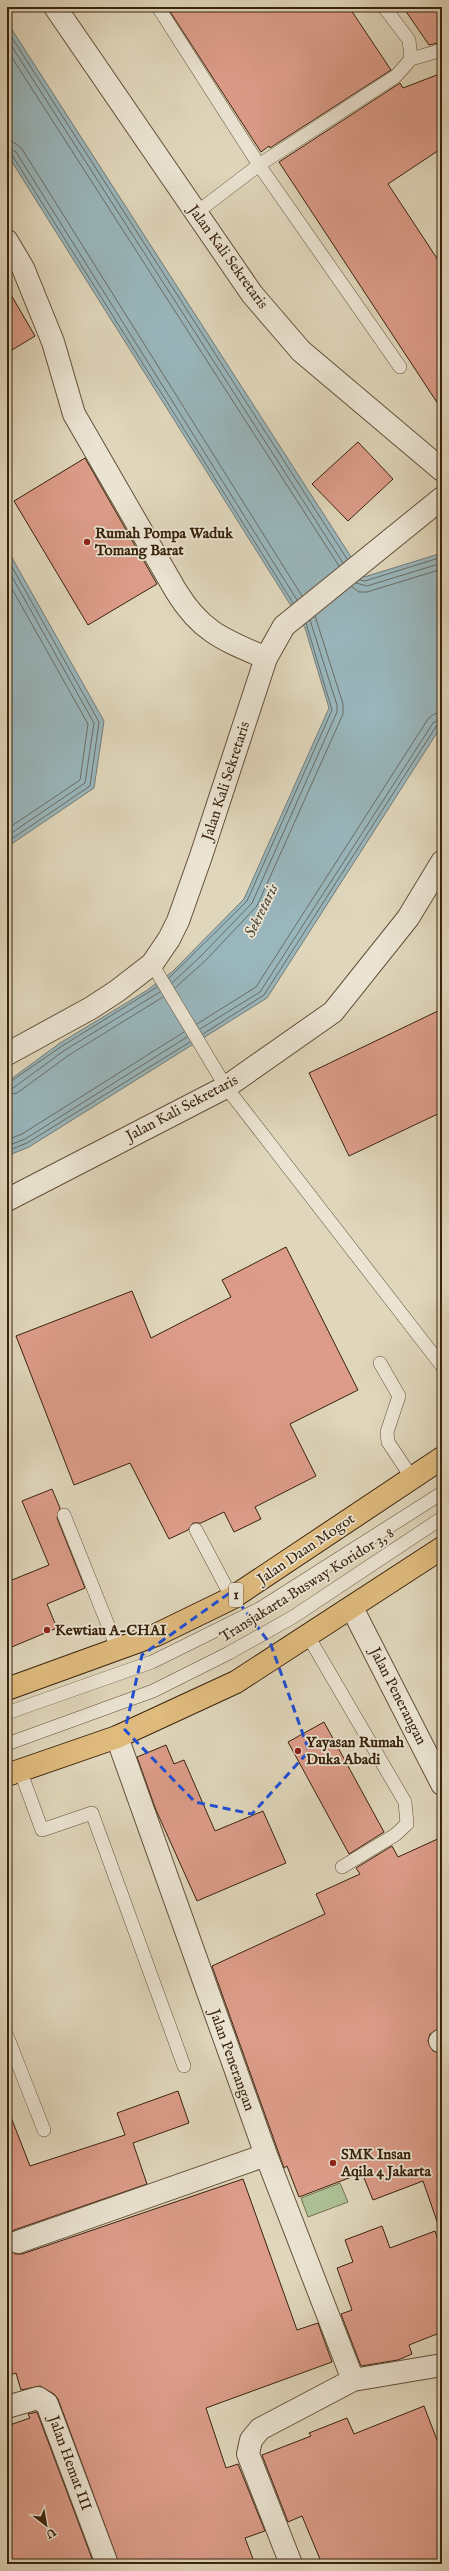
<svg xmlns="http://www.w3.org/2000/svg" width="449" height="2571" font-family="'IM FELL English',serif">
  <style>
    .green { fill: #adbf94; stroke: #737150 }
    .water { fill: #99b6bc; stroke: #737b76 }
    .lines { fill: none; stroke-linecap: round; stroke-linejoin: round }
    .shore { stroke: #696c64; stroke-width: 1 }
    .building { fill: #dc9c89; stroke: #39230d }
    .service-casing { stroke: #635038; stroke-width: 14 }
    .minor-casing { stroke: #635038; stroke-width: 24 }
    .tertiary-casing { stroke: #635038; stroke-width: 24 }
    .trunk-casing { stroke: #39230d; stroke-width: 24 }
    .service { stroke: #ebe4d3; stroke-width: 13 }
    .minor { stroke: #ebe4d3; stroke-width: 22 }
    .tertiary { stroke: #ebe4d3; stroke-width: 22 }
    .trunk { stroke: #e0bb7e; stroke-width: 22 }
    .marked { fill: none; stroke: #1d4ed8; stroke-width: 3; stroke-dasharray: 8 5; stroke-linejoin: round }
    .poi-dot { fill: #8f2418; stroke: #ebe4d3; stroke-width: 1.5 }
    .labels { text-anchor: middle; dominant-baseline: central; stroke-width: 3.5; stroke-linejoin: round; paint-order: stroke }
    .shield { fill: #ebe4d3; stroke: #6e5d48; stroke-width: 1 }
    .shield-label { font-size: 14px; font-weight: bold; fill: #39230d }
    .street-label { font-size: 15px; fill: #39230d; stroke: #ebe4d3 }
    .poi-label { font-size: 15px; font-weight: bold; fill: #39230d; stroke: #ebe4d3; text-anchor: start }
    .water-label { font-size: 16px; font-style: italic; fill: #514839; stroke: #ebe4d3 }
  </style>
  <rect width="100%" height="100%" fill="#e0d6bb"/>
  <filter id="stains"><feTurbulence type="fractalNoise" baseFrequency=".005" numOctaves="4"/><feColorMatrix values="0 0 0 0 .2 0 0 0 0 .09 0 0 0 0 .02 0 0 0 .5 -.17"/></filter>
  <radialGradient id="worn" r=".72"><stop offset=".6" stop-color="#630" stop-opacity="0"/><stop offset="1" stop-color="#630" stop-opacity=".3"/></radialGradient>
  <path class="green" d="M340,2183L348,2202L308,2217L301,2198Z"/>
  <path class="water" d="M7,22L364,577L442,553V725L267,998L29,1147L7,1156V1082L60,1043L146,991L172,972L244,899L329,708L305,628L7,154Z
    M7,549L104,721L94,788L7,847Z"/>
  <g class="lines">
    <path class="shore" d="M7,30L347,559
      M7,39L343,563
      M7,50L339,566
      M7,141L15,143L22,149L302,596
      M7,147L16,152L297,600
      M7,152L12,155L293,603
      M7,558L99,722L90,786L7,842
      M7,568L94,723L85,783L7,836
      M7,580L88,724L80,780L7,829
      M360,580L365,581L442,557
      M356,583L367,586L442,563
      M352,587L359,592H367L442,569
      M169,978L247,901L332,710L306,623
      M172,983L202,955L252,903L337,712V705L310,620
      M175,988L206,960L257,906L343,714V704L315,616
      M197,1024L256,987L428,719L434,714L442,712
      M200,1029L260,992L433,723L442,718
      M203,1034L264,995L437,725L442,723
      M7,1084L62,1046L157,987
      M7,1089L13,1088L65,1050L160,992
      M7,1095L17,1093L69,1055L163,997
      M7,1140L22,1134L184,1032
      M7,1146L25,1139L187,1037
      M7,1151L27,1143L190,1042"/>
  </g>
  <path class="building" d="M167,7H349L391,70L270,148L269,146L261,152Z
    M403,7H442V42L429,45Z
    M442,73V148L388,184L442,266V410L279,162L400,83L403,88Z
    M7,288L35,336L7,353Z
    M358,442L393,479L348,521L312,484Z
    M85,458L157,584L88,625L14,501Z
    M442,1009V1112L349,1156L309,1073Z
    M286,1247L358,1390L290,1424L316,1476L255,1507L261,1519L234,1532L224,1512L201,1523H193L188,1530L169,1539L130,1463L74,1485L16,1336L132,1291L151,1338L231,1297L222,1280Z
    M52,1489L60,1508L57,1518L85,1588L47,1604L57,1628L7,1649V1582L49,1565L22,1501Z
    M324,1722L384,1832L349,1854L288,1742Z
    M166,1745L174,1764L184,1760L215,1831L263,1811L286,1863L197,1901L156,1810L137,1757Z
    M442,1837V2028L430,2034L428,2041L433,2051L442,2053V2226L439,2227L423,2181L373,2200L362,2173L299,2197L287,2166L284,2168L278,2151L212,1966L325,1914L316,1894L360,1874L356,1868L392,1846L398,1857Z
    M178,2091L189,2123L133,2143L147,2184L14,2230L7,2237V2112H9L30,2166L125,2135L117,2113Z
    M243,2179L297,2330L318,2323L332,2362L206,2408L226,2468L238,2464L265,2531L245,2538L255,2564H119L58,2399L54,2394L40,2386L21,2390L16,2373L7,2376V2247L15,2254H22Z
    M382,2226L390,2248L435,2231L442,2251V2332L409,2345L412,2354L398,2360L361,2366L341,2314L352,2310L337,2268L353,2262L345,2240Z
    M424,2406L442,2453V2564H322L302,2516L288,2522L262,2455L311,2436L309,2433L347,2418L354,2434Z
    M37,2412L94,2564H7V2426L30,2418L28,2414Z"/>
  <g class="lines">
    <defs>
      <path id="service" d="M158,7L259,165L400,367
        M411,59L442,50
        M196,213L259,165L396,76L411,59L409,40L384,7
        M152,964L226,1087L442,1366
        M380,1363L399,1396L387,1432L388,1442L412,1478
        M64,1515L118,1650
        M196,1530L232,1598
        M308,1636L405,1802L407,1824L395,1835L342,1867
        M7,1713L152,1662L261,1608L442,1493
        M7,1744L153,1691L229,1653L293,1617L442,1518
        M20,1770L42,1830L92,1813L184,2066
        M7,2036L44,2130"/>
      <path id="minor" d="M7,241L23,268L53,342L74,414L176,591C201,632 224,640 266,658
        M7,1054L91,1008L117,991L152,964L169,939L178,921L201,856L266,658L284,626L442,498
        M7,1200L226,1087L333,1012L408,918L442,862
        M352,1608L442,1784
        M117,1737L266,2155L353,2380
        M440,2041L442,2040
        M18,2242L266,2155
        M7,2407L38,2398L47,2404L107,2564
        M291,2564L248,2454L251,2440L260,2429L353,2380L442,2365"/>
      <path id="tertiary" d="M55,7L252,294L301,351L442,470"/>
      <path id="trunk" d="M7,1689L156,1635L232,1598L442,1458
        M7,1775L117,1737L236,1682L442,1548"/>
    </defs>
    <use href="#service" class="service-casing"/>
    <use href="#minor" class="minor-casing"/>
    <use href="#tertiary" class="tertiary-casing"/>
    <use href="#trunk" class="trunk-casing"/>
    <use href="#service" class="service"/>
    <use href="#minor" class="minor"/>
    <use href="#tertiary" class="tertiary"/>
    <use href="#trunk" class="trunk"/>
  </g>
  <path class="marked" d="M231,1592L271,1645L309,1751L252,1814L195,1802L125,1730L142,1655Z"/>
  <g class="poi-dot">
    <circle cx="87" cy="542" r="4"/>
    <circle cx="47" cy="1630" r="4"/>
    <circle cx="298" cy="1751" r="4"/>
    <circle cx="333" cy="2163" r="4"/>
  </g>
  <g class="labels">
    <rect class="shield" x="229" y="1583" width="14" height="24" rx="3"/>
    <g class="shield-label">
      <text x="236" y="1595">1</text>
    </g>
    <g class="street-label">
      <text transform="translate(228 257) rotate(54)">Jalan Kali Sekretaris</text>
      <text transform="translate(226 781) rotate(-72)">Jalan Kali Sekretaris</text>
      <text transform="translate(182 1108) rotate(-28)">Jalan Kali Sekretaris</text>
      <text transform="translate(306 1549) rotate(-34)">Jalan Daan Mogot</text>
      <text transform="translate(307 1585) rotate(-32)">Transjakarta Busway Koridor 3, 8</text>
      <text transform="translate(398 1696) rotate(63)">Jalan Penerangan</text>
      <text transform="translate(232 2060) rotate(70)">Jalan Penerangan</text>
      <text transform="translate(70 2463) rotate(70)">Jalan Hemat III</text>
    </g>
    <g class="poi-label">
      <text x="95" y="533">Rumah Pompa Waduk<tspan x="95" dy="17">Tomang Barat</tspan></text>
      <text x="55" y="1630">Kewtiau A-CHAI</text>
      <text x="306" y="1742">Yayasan Rumah<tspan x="306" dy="17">Duka Abadi</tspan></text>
      <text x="341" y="2154">SMK Insan<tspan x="341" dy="17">Aqila 4 Jakarta</tspan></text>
    </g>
    <g class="water-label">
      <text transform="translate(262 911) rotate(-64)">Sekretaris</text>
    </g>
  </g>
  <rect width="449" height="2571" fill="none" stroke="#e0d6bb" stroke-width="24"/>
  <rect x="8" y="8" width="433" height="2555" fill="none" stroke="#39230d" stroke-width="2"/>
  <rect x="12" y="12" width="425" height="2547" fill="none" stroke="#39230d"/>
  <g transform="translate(46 2525) rotate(149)" stroke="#ebe4d3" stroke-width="3" paint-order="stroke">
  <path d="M0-3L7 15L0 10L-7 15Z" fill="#39230d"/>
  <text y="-6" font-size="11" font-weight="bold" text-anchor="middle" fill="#39230d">U</text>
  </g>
  <rect width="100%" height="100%" filter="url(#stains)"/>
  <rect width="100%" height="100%" fill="url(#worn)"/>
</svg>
